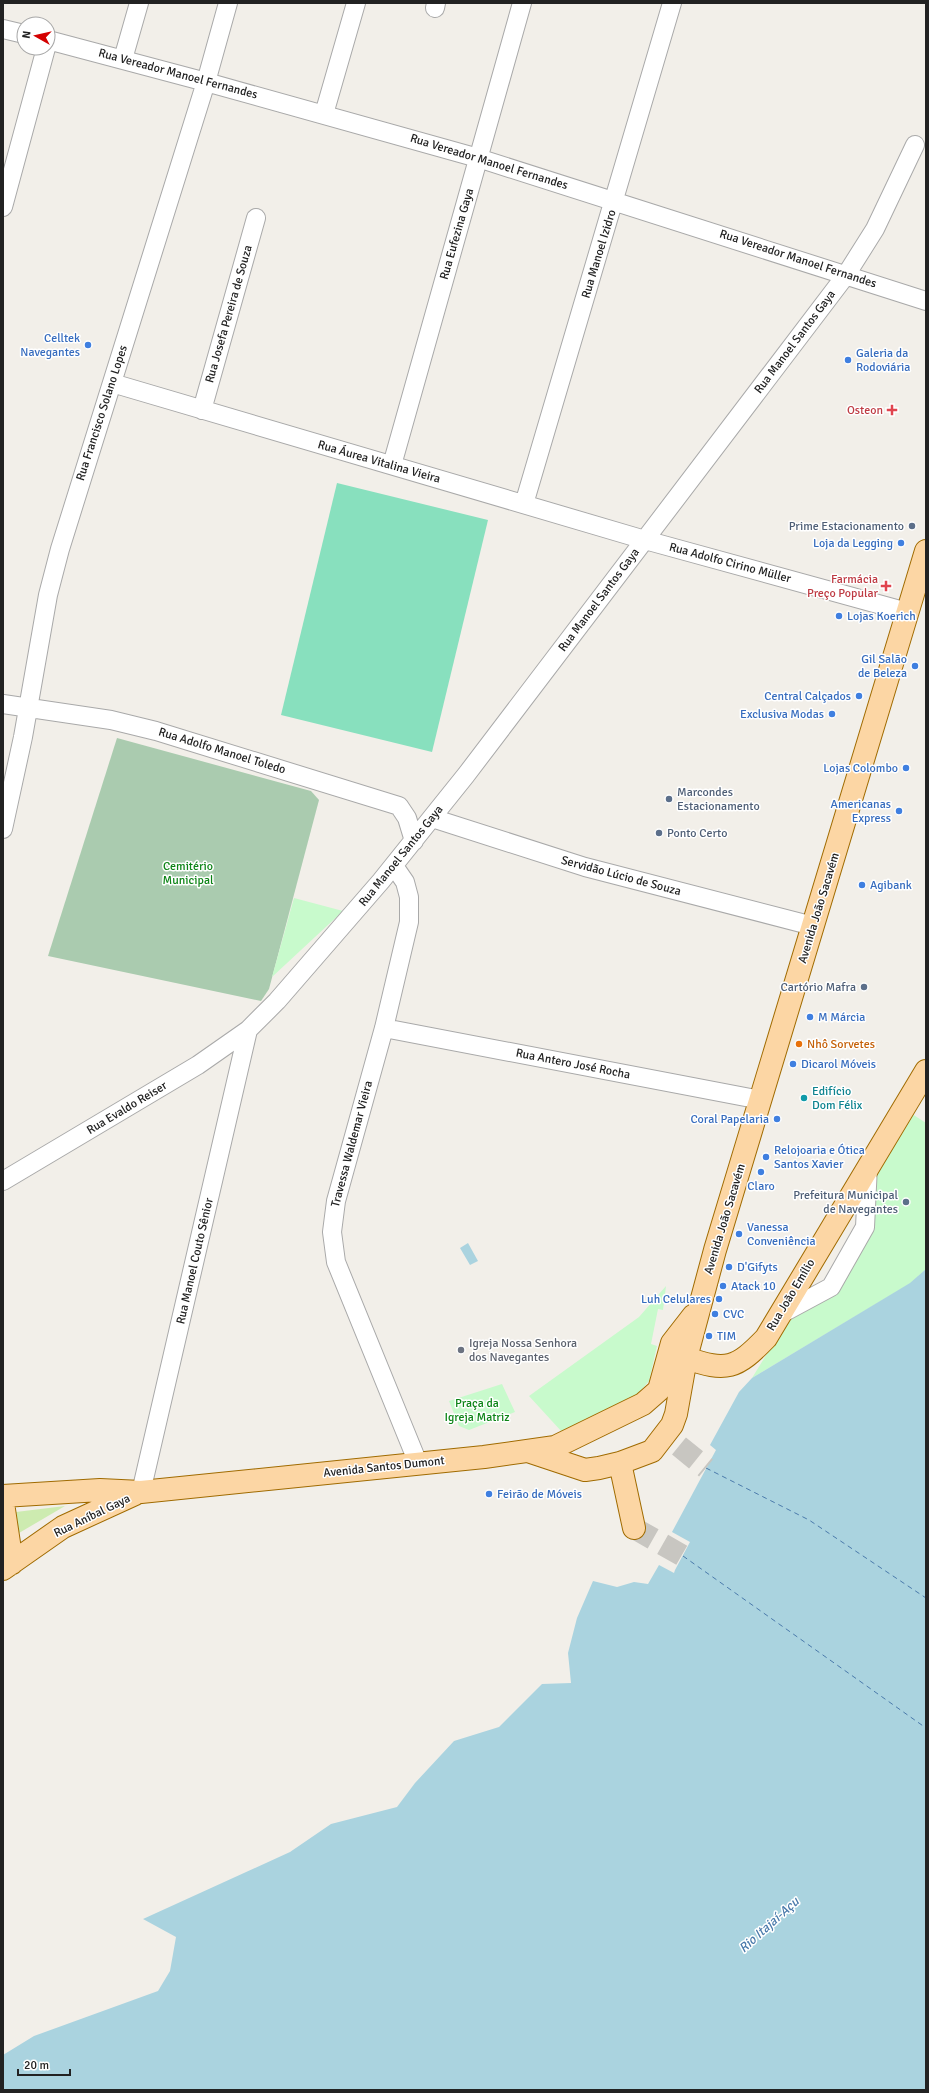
<svg xmlns="http://www.w3.org/2000/svg" width="929" height="2093" font-family="Signika,sans-serif">
  <style>
    .grass { fill: #cdebb0 }
    .cemetery { fill: #aacbaf }
    .park { fill: #c8facc }
    .pitch { fill: #88e0be }
    .water { fill: #aad3df }
    .lines { fill: none; stroke-linecap: round; stroke-linejoin: round }
    .ferry { stroke: #4a7aab; stroke-width: 1; stroke-dasharray: 5 4; stroke-linecap: butt }
    .major-tunnel { stroke: #c8c6c1; stroke-width: 22; stroke-dasharray: 22 11; stroke-linecap: butt }
    .minor-casing { stroke: #a9a9a9; stroke-width: 20 }
    .major-casing { stroke: #a06b00; stroke-width: 24 }
    .minor { stroke: #fff; stroke-width: 18 }
    .major { stroke: #fcd6a4; stroke-width: 22 }
    .shop-dot { fill: #3f7fe0; stroke: #fff; stroke-width: 1.5 }
    .health-dot { fill: #e0444e; stroke: #fff; stroke-width: 1.5 }
    .service-dot { fill: #5c6f8a; stroke: #fff; stroke-width: 1.5 }
    .food-dot { fill: #e8710a; stroke: #fff; stroke-width: 1.5 }
    .culture-dot { fill: #0f9aa8; stroke: #fff; stroke-width: 1.5 }
    .worship-dot { fill: #6b7280; stroke: #fff; stroke-width: 1.5 }
    .labels { text-anchor: middle; dominant-baseline: central; stroke-width: 3; stroke-linejoin: round; paint-order: stroke }
    .street-label { font-size: 12px; fill: #222; stroke: #fff }
    .shop-label { font-size: 12px; fill: #366cbe; stroke: #fff; text-anchor: start }
    .health-label { font-size: 12px; fill: #be3a42; stroke: #fff; text-anchor: end }
    .service-label { font-size: 12px; fill: #4e5e75; stroke: #fff; text-anchor: end }
    .park-label { font-size: 12px; fill: #0c8416; stroke: #fff }
    .food-label { font-size: 12px; fill: #c56008; stroke: #fff; text-anchor: start }
    .culture-label { font-size: 12px; fill: #0d838f; stroke: #fff; text-anchor: start }
    .worship-label { font-size: 12px; fill: #5b616d; stroke: #fff; text-anchor: start }
    .water-label { font-size: 13px; font-style: italic; fill: #4a7aab; stroke: #fff }
  </style>
  <rect width="100%" height="100%" fill="#f2efe9"/>
  <path class="grass" d="M65,1506L19,1533L16,1512Z"/>
  <path class="cemetery" d="M117,738L311,791L319,800L269,989L261,1001L48,956Z"/>
  <path class="park" d="M294,898L343,911L272,977Z
    M909,1112L926,1123V1269L911,1283L752,1378L787,1321L837,1294L874,1230L876,1167Z
    M666,1286L663,1310L658,1309L651,1344L657,1346L649,1381L635,1397L562,1432L529,1396L639,1317Z
    M502,1384L515,1412L469,1430L459,1426L449,1401Z"/>
  <path class="pitch" d="M337,483L488,520L432,752L281,715Z"/>
  <path class="water" d="M468,1243L478,1261L470,1265L460,1248Z
    M926,1269V2090H3V2055L34,2036L158,1991L170,1971L176,1937L143,1919L290,1852L331,1824L397,1807L415,1783L454,1741L499,1727L542,1684L571,1683L568,1653L577,1618L593,1581L617,1587L634,1582L648,1584L659,1565L674,1573L675,1570L690,1542L672,1532L716,1450L710,1445L739,1392L752,1378L910,1283Z"/>
  <g class="lines">
    <path class="ferry" d="M706,1468L809,1520L926,1598
      M683,1556L926,1728"/>
    <path class="major-tunnel" d="M679,1446L706,1468
      M634,1528L683,1556"/>
    <defs>
      <path id="minor" d="M435,8L436,3
        M3,29L24,34
        M48,40L206,82L478,158L926,301
        M123,59L139,3
        M324,114L356,3
        M3,207L46,48
        M112,383L645,540L907,612
        M202,410L256,218
        M392,465L522,3
        M524,504L672,3
        M3,704L111,720L156,731L399,806L407,818L414,841
        M432,818L585,867L813,926
        M3,829L23,737L48,595L60,549L206,82L228,3
        M394,866L405,882L409,897V922L384,1028L336,1201L332,1232L336,1262L418,1463
        M384,1028L761,1100
        M3,1181L198,1065L248,1030L277,1001L381,881L466,775L846,275L875,229L915,145
        M779,1315L831,1287L865,1227L868,1166
        M141,1492L248,1030"/>
      <path id="major" d="M686,1358C727,1372 736,1369 766,1338L926,1071
        M528,1451L585,1470L599,1468L620,1463L652,1451L672,1425L676,1414L686,1358L715,1250L926,551
        M620,1463L634,1528
        M3,1496L100,1490L141,1492L484,1457L555,1447L643,1404L659,1390L672,1343L693,1316
        M3,1503L12,1563
        M3,1569L63,1527L135,1494"/>
    </defs>
    <use href="#minor" class="minor-casing"/>
    <use href="#major" class="major-casing"/>
    <use href="#minor" class="minor"/>
    <use href="#major" class="major"/>
  </g>
  <g class="shop-dot">
    <circle cx="88" cy="345" r="4"/>
    <circle cx="848" cy="360" r="4"/>
    <circle cx="901" cy="543" r="4"/>
    <circle cx="839" cy="616" r="4"/>
    <circle cx="915" cy="666" r="4"/>
    <circle cx="859" cy="696" r="4"/>
    <circle cx="832" cy="714" r="4"/>
    <circle cx="906" cy="768" r="4"/>
    <circle cx="899" cy="811" r="4"/>
    <circle cx="862" cy="885" r="4"/>
    <circle cx="810" cy="1017" r="4"/>
    <circle cx="793" cy="1064" r="4"/>
    <circle cx="777" cy="1119" r="4"/>
    <circle cx="766" cy="1157" r="4"/>
    <circle cx="761" cy="1172" r="4"/>
    <circle cx="739" cy="1234" r="4"/>
    <circle cx="729" cy="1267" r="4"/>
    <circle cx="723" cy="1286" r="4"/>
    <circle cx="719" cy="1299" r="4"/>
    <circle cx="715" cy="1314" r="4"/>
    <circle cx="709" cy="1336" r="4"/>
    <circle cx="489" cy="1494" r="4"/>
  </g>
  <g class="health-dot">
    <path d="M890 404h4v4h4v4h-4v4h-4v-4h-4v-4h4z"/>
    <path d="M884 580h4v4h4v4h-4v4h-4v-4h-4v-4h4z"/>
  </g>
  <g class="service-dot">
    <circle cx="912" cy="526" r="4"/>
    <circle cx="669" cy="799" r="4"/>
    <circle cx="659" cy="833" r="4"/>
    <circle cx="864" cy="987" r="4"/>
    <circle cx="906" cy="1202" r="4"/>
  </g>
  <circle class="food-dot" cx="799" cy="1044" r="4"/>
  <circle class="culture-dot" cx="804" cy="1098" r="4"/>
  <circle class="worship-dot" cx="461" cy="1350" r="4"/>
  <g class="labels">
    <g class="street-label">
      <text transform="translate(178 74) rotate(15)">Rua Vereador Manoel Fernandes</text>
      <text transform="translate(489 162) rotate(17)">Rua Vereador Manoel Fernandes</text>
      <text transform="translate(457 234) rotate(-74)">Rua Eufezina Gaya</text>
      <text transform="translate(599 254) rotate(-73)">Rua Manoel Izidro</text>
      <text transform="translate(798 259) rotate(18)">Rua Vereador Manoel Fernandes</text>
      <text transform="translate(229 314) rotate(-74)">Rua Josefa Pereira de Souza</text>
      <text transform="translate(795 342) rotate(-53)">Rua Manoel Santos Gaya</text>
      <text transform="translate(102 413) rotate(-72)">Rua Francisco Solano Lopes</text>
      <text transform="translate(379 462) rotate(16)">Rua Áurea Vitalina Vieira</text>
      <text transform="translate(730 563) rotate(15)">Rua Adolfo Cirino Müller</text>
      <text transform="translate(599 600) rotate(-53)">Rua Manoel Santos Gaya</text>
      <text transform="translate(222 751) rotate(17)">Rua Adolfo Manoel Toledo</text>
      <text transform="translate(401 856) rotate(-51)">Rua Manoel Santos Gaya</text>
      <text transform="translate(621 876) rotate(15)">Servidão Lúcio de Souza</text>
      <text transform="translate(819 908) rotate(-73)">Avenida João Sacavém</text>
      <text transform="translate(573 1064) rotate(11)">Rua Antero José Rocha</text>
      <text transform="translate(127 1108) rotate(-31)">Rua Evaldo Reiser</text>
      <text transform="translate(352 1144) rotate(-75)">Travessa Waldemar Vieira</text>
      <text transform="translate(725 1219) rotate(-73)">Avenida João Sacavém</text>
      <text transform="translate(195 1261) rotate(-77)">Rua Manoel Couto Sênior</text>
      <text transform="translate(791 1295) rotate(-59)">Rua João Emílio</text>
      <text transform="translate(384 1467) rotate(-6)">Avenida Santos Dumont</text>
      <text transform="translate(92 1516) rotate(-26)">Rua Aníbal Gaya</text>
    </g>
    <g class="shop-label">
      <text x="80" y="338" text-anchor="end">Celltek<tspan x="80" dy="14">Navegantes</tspan></text>
      <text x="856" y="353">Galeria da<tspan x="856" dy="14">Rodoviária</tspan></text>
      <text x="893" y="543" text-anchor="end">Loja da Legging</text>
      <text x="847" y="616">Lojas Koerich</text>
      <text x="907" y="659" text-anchor="end">Gil Salão<tspan x="907" dy="14">de Beleza</tspan></text>
      <text x="851" y="696" text-anchor="end">Central Calçados</text>
      <text x="824" y="714" text-anchor="end">Exclusiva Modas</text>
      <text x="898" y="768" text-anchor="end">Lojas Colombo</text>
      <text x="891" y="804" text-anchor="end">Americanas<tspan x="891" dy="14">Express</tspan></text>
      <text x="870" y="885">Agibank</text>
      <text x="818" y="1017">M Márcia</text>
      <text x="801" y="1064">Dicarol Móveis</text>
      <text x="769" y="1119" text-anchor="end">Coral Papelaria</text>
      <text x="774" y="1150">Relojoaria e Ótica<tspan x="774" dy="14">Santos Xavier</tspan></text>
      <text x="761" y="1186" text-anchor="middle">Claro</text>
      <text x="747" y="1227">Vanessa<tspan x="747" dy="14">Conveniência</tspan></text>
      <text x="737" y="1267">D'Gifyts</text>
      <text x="731" y="1286">Atack 10</text>
      <text x="711" y="1299" text-anchor="end">Luh Celulares</text>
      <text x="723" y="1314">CVC</text>
      <text x="717" y="1336">TIM</text>
      <text x="497" y="1494">Feirão de Móveis</text>
    </g>
    <g class="health-label">
      <text x="883" y="410">Osteon</text>
      <text x="878" y="579">Farmácia<tspan x="878" dy="14">Preço Popular</tspan></text>
    </g>
    <g class="service-label">
      <text x="904" y="526">Prime Estacionamento</text>
      <text x="677" y="792" text-anchor="start">Marcondes<tspan x="677" dy="14">Estacionamento</tspan></text>
      <text x="667" y="833" text-anchor="start">Ponto Certo</text>
      <text x="856" y="987">Cartório Mafra</text>
      <text x="898" y="1195">Prefeitura Municipal<tspan x="898" dy="14">de Navegantes</tspan></text>
    </g>
    <g class="park-label">
      <text x="188" y="866">Cemitério<tspan x="188" dy="14">Municipal</tspan></text>
      <text x="477" y="1403">Praça da<tspan x="477" dy="14">Igreja Matriz</tspan></text>
    </g>
    <g class="food-label">
      <text x="807" y="1044">Nhô Sorvetes</text>
    </g>
    <g class="culture-label">
      <text x="812" y="1091">Edifício<tspan x="812" dy="14">Dom Félix</tspan></text>
    </g>
    <g class="worship-label">
      <text x="469" y="1343">Igreja Nossa Senhora<tspan x="469" dy="14">dos Navegantes</tspan></text>
    </g>
    <g class="water-label">
      <text transform="translate(769 1925) rotate(-42)">Rio Itajaí-Açu</text>
    </g>
  </g>
  <rect width="929" height="2093" fill="none" stroke="#222222" stroke-width="8"/>
  <g transform="translate(36 36) rotate(278)"><circle r="19" fill="#ffffff" stroke="#a7a7a7"/>
  <path d="M0-3L7 15L0 10L-7 15Z" fill="#d40000"/>
  <text y="-6" font-size="11" font-weight="bold" text-anchor="middle" fill="#222222">N</text>
  </g>
  <path d="M18 2069v6h52v-6" fill="none" stroke="#222222" stroke-width="2"/>
  <text x="24" y="2069" font-size="12" fill="#222222" stroke="#ffffff" stroke-width="3" paint-order="stroke">20 m</text>
</svg>
